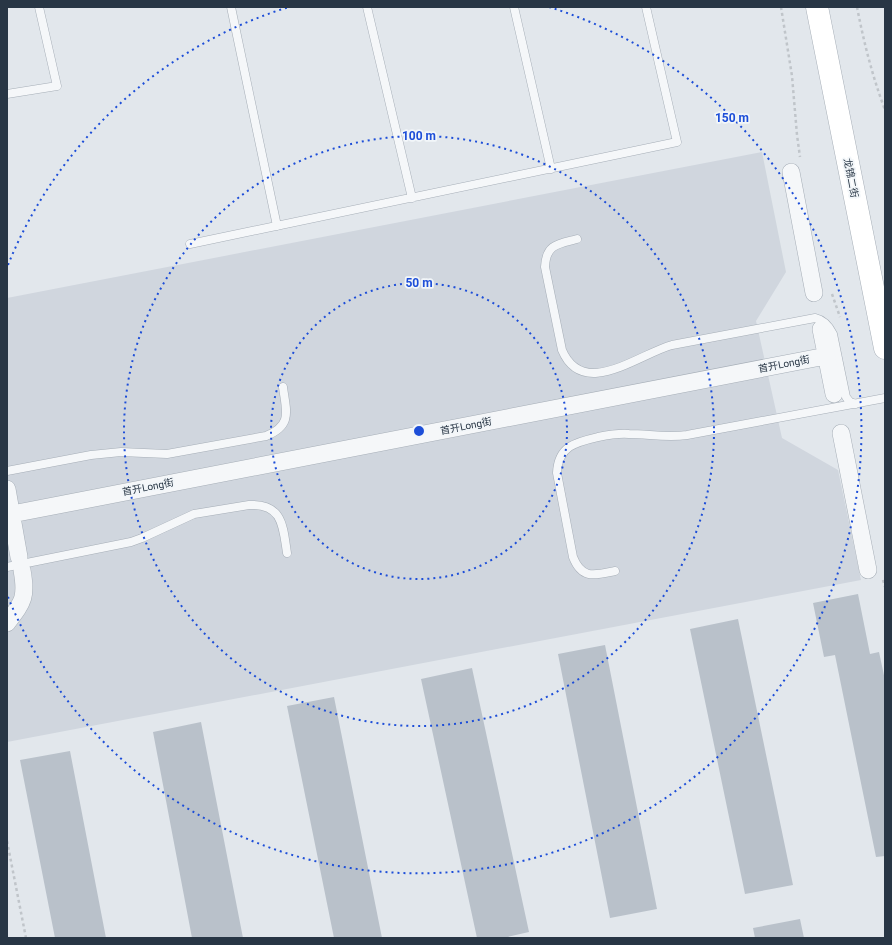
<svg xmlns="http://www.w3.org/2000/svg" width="892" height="945" font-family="Roboto,'Noto Sans SC',sans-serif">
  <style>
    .built { fill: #d0d6de }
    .building { fill: #b9c1ca }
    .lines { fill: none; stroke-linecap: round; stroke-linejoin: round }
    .lane-casing { stroke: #a6aeb7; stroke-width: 9 }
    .street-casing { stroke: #a6aeb7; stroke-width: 18 }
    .secondary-casing { stroke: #a6aeb7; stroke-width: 23 }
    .path { stroke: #c0c5ca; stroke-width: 2.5; stroke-dasharray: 3 3; stroke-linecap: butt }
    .lane { stroke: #f5f7f9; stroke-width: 8 }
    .street { stroke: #f5f7f9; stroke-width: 17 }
    .secondary { stroke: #fff; stroke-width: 22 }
    .ring { fill: none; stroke: #1d4ed8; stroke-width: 2; stroke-dasharray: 2 4 }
    .labels { text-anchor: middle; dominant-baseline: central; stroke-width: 3.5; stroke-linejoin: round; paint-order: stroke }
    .street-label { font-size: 10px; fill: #283645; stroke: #f2f6f9 }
    .centre { fill: #1d4ed8; stroke: #f2f6f9; stroke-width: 2 }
    .ring-label { font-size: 12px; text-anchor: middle; font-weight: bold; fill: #1d4ed8; stroke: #f2f6f9; stroke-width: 3.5; stroke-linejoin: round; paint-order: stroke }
  </style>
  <rect width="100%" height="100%" fill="#e2e7ec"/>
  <path class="built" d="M762,152L786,272L756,321L782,438L838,470L861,580L7,742V298Z"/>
  <path class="building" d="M858,594L870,654L879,652L885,680V856L876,857L835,655L824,657L813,603Z
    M738,619L793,885L745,894L690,629Z
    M605,645L657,909L610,918L558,654Z
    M472,668L529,932L503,938H477L421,679Z
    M334,697L382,938H334L287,706Z
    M201,722L243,938H192L153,732Z
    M70,751L106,938H55L20,760Z
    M800,919L804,938H755L753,928Z"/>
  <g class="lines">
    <defs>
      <path id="lane" d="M231,7L277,226
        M367,7L412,198
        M514,7L551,169
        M7,94L57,86L39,7
        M577,239C558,244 546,244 545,267L562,350C583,400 639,354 672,345L815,318C824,320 829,326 833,334L846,397L850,402L856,404
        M190,244L677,142L646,7
        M7,471L91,455L121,452L167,454L266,436C293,425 286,411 283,387
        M7,567L131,542L142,538L194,514L249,505C283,503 283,527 287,553
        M615,571C595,575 582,580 573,557L557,473C558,446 576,442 598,437C608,435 618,433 629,434C648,434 667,438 687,435L885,398"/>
      <path id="street" d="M791,172L814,293
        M821,329L834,394
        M841,433L868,570
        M7,489L19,557
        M12,514L826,356
        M7,623C23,602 27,598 22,570"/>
      <path id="secondary" d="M817,7L885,348"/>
    </defs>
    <use href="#lane" class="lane-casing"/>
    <use href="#street" class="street-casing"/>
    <use href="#secondary" class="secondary-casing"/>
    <path class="path" d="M781,7L792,76L797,135L800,157
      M857,7C864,43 872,75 885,110
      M832,294L840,317
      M883,580L885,587
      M7,841L26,938"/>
    <use href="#lane" class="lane"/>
    <use href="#street" class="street"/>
    <use href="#secondary" class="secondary"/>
  </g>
  <g class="ring">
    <circle cx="419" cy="431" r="148"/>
    <circle cx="419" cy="431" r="295"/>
    <path d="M8 265A443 443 0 0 1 289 7M549 7A443 443 0 1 1 8 597"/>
  </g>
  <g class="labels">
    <g class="street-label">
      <text transform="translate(851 178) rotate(79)">龙锦二街</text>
      <text transform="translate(784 364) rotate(-11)">首开Long街</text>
      <text transform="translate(466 426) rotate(-11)">首开Long街</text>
      <text transform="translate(148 487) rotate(-11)">首开Long街</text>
    </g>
  </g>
  <circle cx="419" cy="431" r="6" class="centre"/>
  <g class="ring-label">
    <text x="732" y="122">150 m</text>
    <text x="419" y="140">100 m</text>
    <text x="419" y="287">50 m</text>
  </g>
  <rect width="892" height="945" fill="none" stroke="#283645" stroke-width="16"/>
</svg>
